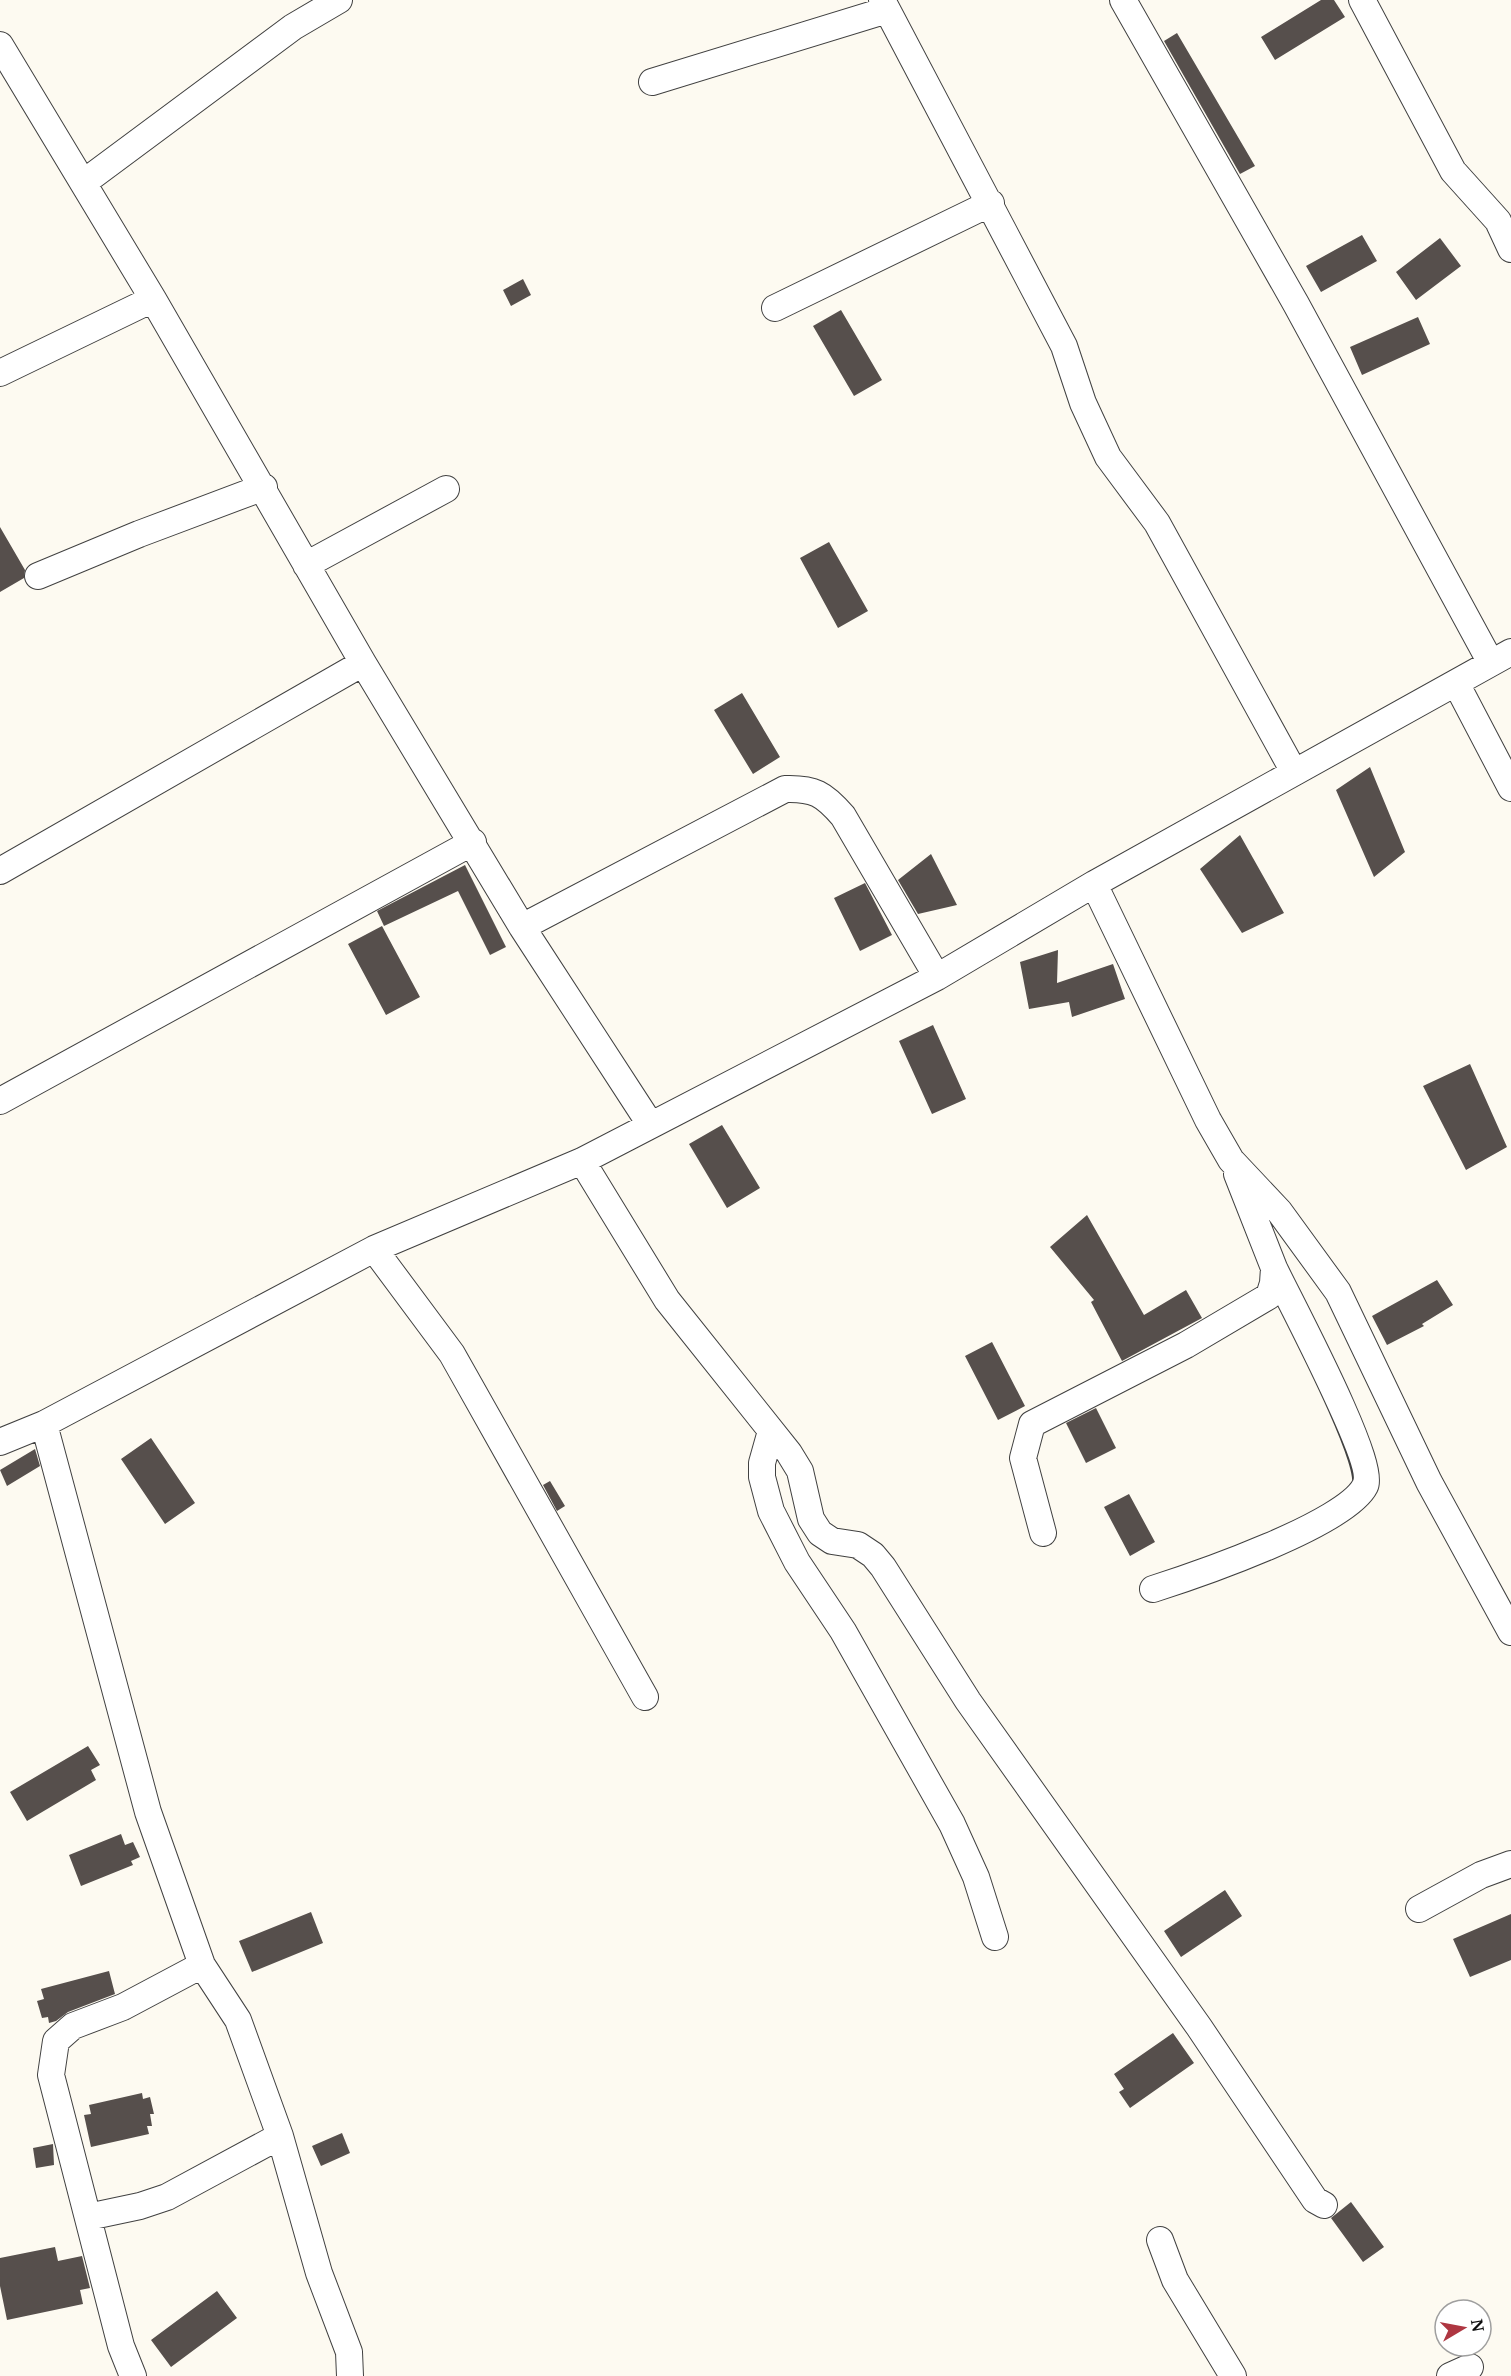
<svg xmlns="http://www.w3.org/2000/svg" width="1511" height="2376" font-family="'Noto Serif',serif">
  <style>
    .building { fill: #564f4c }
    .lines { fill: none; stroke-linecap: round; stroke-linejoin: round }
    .minor-casing { stroke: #414141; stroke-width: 28 }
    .minor { stroke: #fff; stroke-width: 26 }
  </style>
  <rect width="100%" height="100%" fill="#fdfaf1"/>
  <path class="building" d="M1321,0H1334L1345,17L1275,60L1261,37Z
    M1177,33L1255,166L1240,174L1164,41Z
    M1362,235L1377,261L1321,292L1306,266Z
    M1440,238L1461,266L1416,300L1396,272Z
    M523,279L531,295L511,306L503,290Z
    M841,310L882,380L854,396L813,326Z
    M1418,317L1430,344L1362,375L1350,347Z
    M0,527L25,570L24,578L0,592Z
    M829,542L868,611L838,628L800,558Z
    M742,693L780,757L753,774L714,710Z
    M1370,767L1405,852L1374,877L1336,790Z
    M1240,835L1284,913L1242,933L1200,869Z
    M931,854L957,905L918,914L898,880Z
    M465,865L506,947L490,955L458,891L384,926L377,911Z
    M865,883L892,935L860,951L834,898Z
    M382,926L420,997L386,1015L348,944Z
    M1058,950L1057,983L1113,964L1125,999L1072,1017L1069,1002L1029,1009L1020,962Z
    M933,1025L966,1099L932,1114L899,1041Z
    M1470,1064L1507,1147L1466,1170L1423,1086Z
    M722,1125L760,1188L727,1208L689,1144Z
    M1087,1215L1144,1315L1186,1290L1202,1318L1122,1361L1091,1302L1094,1300L1050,1247Z
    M1437,1280L1453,1305L1422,1324L1424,1326L1387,1345L1372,1316Z
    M992,1342L1025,1406L998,1420L965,1356Z
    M1096,1408L1116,1448L1086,1463L1066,1423Z
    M151,1438L195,1503L165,1524L121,1459Z
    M35,1449L40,1466L7,1486L0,1470Z
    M550,1481L565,1506L557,1511L543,1485Z
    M1129,1494L1155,1542L1130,1556L1104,1507Z
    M88,1746L100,1765L91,1770L96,1780L27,1821L10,1792Z
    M121,1834L125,1845L133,1842L140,1857L131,1861L133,1865L81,1886L69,1855Z
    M1225,1890L1242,1916L1181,1957L1164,1931Z
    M311,1912L323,1943L252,1972L239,1941Z
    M1511,1914V1960L1470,1977L1453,1939Z
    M109,1971L115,1994L68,2012L56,2021L49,2023L48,2017L42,2018L37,2001L44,1999L41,1989Z
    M1173,2033L1194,2063L1130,2108L1119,2092L1124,2089L1114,2074Z
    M142,2093L143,2099L150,2097L154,2114H150L152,2126H147L149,2134L91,2147L84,2115L91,2114L89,2105Z
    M342,2133L350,2153L321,2166L312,2146Z
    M53,2144L54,2165L36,2168L33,2148Z
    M1351,2202L1384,2247L1363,2262L1331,2218Z
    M55,2247L58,2261L82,2256L90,2288L80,2290L83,2304L7,2320L0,2286V2258Z
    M217,2291L237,2318L171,2367L151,2340Z"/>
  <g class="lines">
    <defs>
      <path id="minor" d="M882,0L1064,346L1083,403L1108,457L1157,523L1294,772
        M1123,0L1296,304L1491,663
        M1362,0L1453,171L1498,221L1511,249
        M0,45L153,299L363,663L522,927L650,1124
        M652,82L887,10
        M83,183L293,27L339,0
        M775,308L991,203
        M0,373L153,299
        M306,565L446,489
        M38,576L139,534L264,487
        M1456,683L1511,788
        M0,871L363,663
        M1094,884L1208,1120L1231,1160L1279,1211L1338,1292L1429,1482L1511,1632
        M522,927L785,789C814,788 824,794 843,816L937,977
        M0,1101L473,842
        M582,1161L667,1300L789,1453L800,1471L811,1519L820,1533L832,1541L858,1545L873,1555L883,1567L968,1701L1199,2027L1315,2200L1324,2205
        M374,1249L452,1354L645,1697
        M44,1424L148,1812L202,1965L238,2020L280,2136L319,2273L349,2352L350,2376
        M771,1431L762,1463V1477L771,1511L797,1562L843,1631L952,1824L976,1877L995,1937
        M0,1442L44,1424L374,1249L582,1161L937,977L1094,884L1511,652
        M1043,1533L1023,1458L1032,1424L1186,1345L1269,1296L1273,1283L1274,1268L1237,1174
        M1153,1589C1197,1575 1346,1524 1365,1486C1377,1463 1288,1298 1274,1268
        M1419,1909L1481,1875L1511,1864
        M88,2217L140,2206L167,2197L280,2136
        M1160,2240L1175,2280L1233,2376
        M133,2376L121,2346L51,2075L56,2041L73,2026L123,2007L202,1965
        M1450,2376L1470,2367"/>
    </defs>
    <use href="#minor" class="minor-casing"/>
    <use href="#minor" class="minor"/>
  </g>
  <g transform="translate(1463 2328) rotate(80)"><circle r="28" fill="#ffffff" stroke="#9f9f9f" stroke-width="1.5"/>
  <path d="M0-4.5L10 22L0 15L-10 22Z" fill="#ae3641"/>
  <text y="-9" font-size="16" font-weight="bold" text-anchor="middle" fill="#0e0e0e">N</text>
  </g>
</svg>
